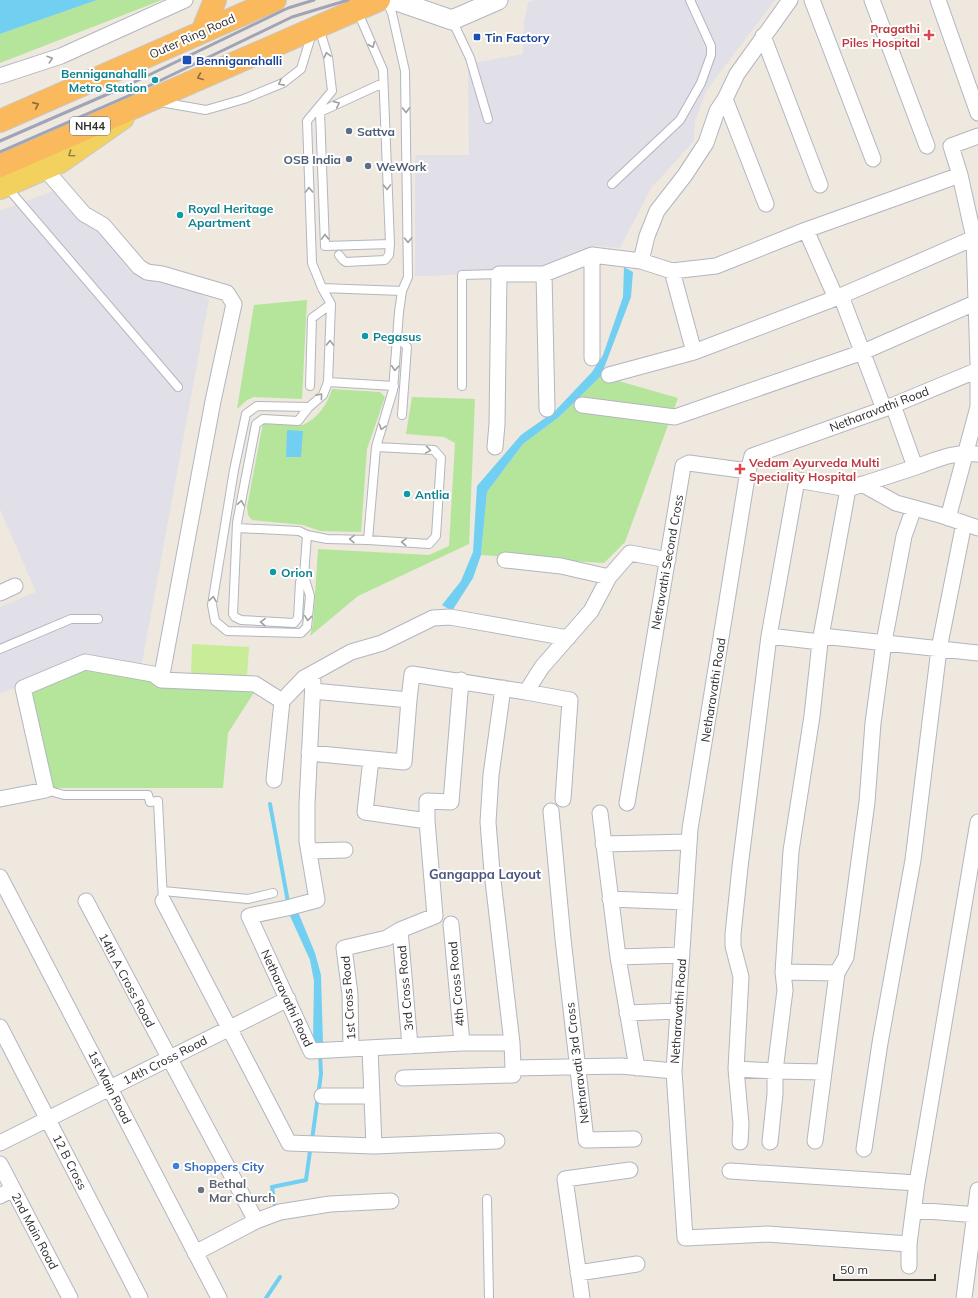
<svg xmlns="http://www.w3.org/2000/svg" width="978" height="1298" font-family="Mulish,sans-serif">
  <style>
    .industrial { fill: #e1dfe7 }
    .green { fill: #b4e59b }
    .pitch { fill: #c8ec97 }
    .water { fill: #71cff1 }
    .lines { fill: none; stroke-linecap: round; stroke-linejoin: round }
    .stream { stroke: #71cff1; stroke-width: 4 }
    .service-casing { stroke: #b3b5c0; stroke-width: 10 }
    .minor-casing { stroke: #b3b5c0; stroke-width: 17 }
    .tertiary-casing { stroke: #b3b5c0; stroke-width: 21 }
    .primary-casing { stroke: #c8c8c8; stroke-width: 24 }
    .trunk-casing { stroke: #c8c8c8; stroke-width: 24 }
    .service { stroke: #fff; stroke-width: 8 }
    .minor { stroke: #fff; stroke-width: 15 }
    .tertiary { stroke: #fff; stroke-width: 19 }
    .primary { stroke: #f3d15f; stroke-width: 22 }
    .trunk { stroke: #f9b95c; stroke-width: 22 }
    .rail { stroke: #a1a4b7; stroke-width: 3 }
    .oneway { stroke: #a0a0a0 }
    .oneway2 { stroke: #896c42 }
    .oneway3 { stroke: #907f46 }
    .health-dot { fill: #e0444e; stroke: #fff; stroke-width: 1.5 }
    .transit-dot { fill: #1a4fb4; stroke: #fff; stroke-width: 1.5 }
    .culture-dot { fill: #0f9aa8; stroke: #fff; stroke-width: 1.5 }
    .service-dot { fill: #5c6f8a; stroke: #fff; stroke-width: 1.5 }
    .shop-dot { fill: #3f7fe0; stroke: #fff; stroke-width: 1.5 }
    .worship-dot { fill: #6b7280; stroke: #fff; stroke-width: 1.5 }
    .labels { text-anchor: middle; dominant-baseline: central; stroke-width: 4; stroke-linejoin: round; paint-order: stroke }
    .shield { fill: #fff; stroke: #6c6c6c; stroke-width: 1 }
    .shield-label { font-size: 11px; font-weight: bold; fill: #2d2d2d }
    .health-label { font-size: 12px; font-weight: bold; fill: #be3a42; stroke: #fff; text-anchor: end }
    .street-label { font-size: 12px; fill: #2d2d2d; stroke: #fff }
    .transit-label { font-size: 12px; font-weight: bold; fill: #164399; stroke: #fff; text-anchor: start }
    .culture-label { font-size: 12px; font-weight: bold; fill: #0d838f; stroke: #fff; text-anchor: start }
    .service-label { font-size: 12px; font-weight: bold; fill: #4e5e75; stroke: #fff; text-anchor: start }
    .shop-label { font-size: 12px; font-weight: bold; fill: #366cbe; stroke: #fff; text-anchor: start }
    .worship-label { font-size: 12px; font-weight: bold; fill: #5b616d; stroke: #fff; text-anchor: start }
    .neighbourhood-label { font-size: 13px; font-weight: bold; fill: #4b547f; stroke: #fff }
  </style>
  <rect width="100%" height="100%" fill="#eee8df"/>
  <path class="industrial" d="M535,0H775L706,91L695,121L694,141L651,188L620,248L595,246L549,266L519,270L432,276H415V155H469L468,64L523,54L524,22L528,3Z
    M56,190L110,238L136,272L190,288L209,299L141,668L84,658L0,694V607L36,592L0,509V211Z"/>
  <path class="green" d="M97,0H162L0,63V34Z
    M307,300L302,399L254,397L247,400L237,409L254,305Z
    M601,376L678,398L625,542L604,563L481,555L487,492L523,444L559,417Z
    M332,389L380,392L385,397L367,449L361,532L320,531L303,525L252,520L248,515L247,507L263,423L303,425C318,418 327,405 332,389Z
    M412,397L475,399L469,544L358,596L310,636L313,624L318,549L429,555L449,546L455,443L444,437L406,434Z
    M86,666L257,688L228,733L223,788H52L28,689Z"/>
  <path class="pitch" d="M192,644L249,647L247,677L191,674Z"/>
  <path class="water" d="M0,0H97L0,34Z
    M624,267L633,272L631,297L601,376L559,417L523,444L487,492L481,555L473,578L452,611L442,605L461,581L473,552L477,486L521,435L555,411L592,372L603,355L623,297Z
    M287,430L303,431L301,457H286Z
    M298,912L315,953L321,975L323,1042H313L314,981L310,960L290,916Z"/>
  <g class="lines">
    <path class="stream" d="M270,804L288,902
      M312,1140L321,1074L320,1054
      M275,1206L272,1187L306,1180L310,1151
      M266,1298L280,1277"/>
    <defs>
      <path id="service" d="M357,10L383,70L390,244L325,246L320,112L383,83
        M452,20L470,58L488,119
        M160,102L206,110L244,99L283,83L301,69L312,33
        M612,184L680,120L701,83L711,55V46L690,0
        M6,186L178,387
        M339,255L343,260L346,262L385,260L389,255L390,244
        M322,288L402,291
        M397,335L407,347L402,415
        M328,382L394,386
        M310,386L312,318L331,304
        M462,386V275L499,274
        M309,407L257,406L246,414L234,470L212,605L215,621L227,631L301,633L307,627L310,596L304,576L307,535L327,539L368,540L376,447L393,390L399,312L402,291L408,277L405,71L392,13L386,0
        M237,528L299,531L307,535
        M368,540L429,544L436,536L441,458L434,450L376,447
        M304,576L300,582L298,618L294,623L241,620L235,617L233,614L237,523L256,424L263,419L298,421L309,407L323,395L328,382L331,304L322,288L312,263L307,121L332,91L328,57L319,28
        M0,649L71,619H98
        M46,790L64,795H148L150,802L158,801L163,901
        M163,891L248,899L273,893
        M487,1199L489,1298"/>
      <path id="minor" d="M812,0L873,159
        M872,0L927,146
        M938,0L978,113
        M763,36L820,185
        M0,76L61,56L185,0
        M45,169L84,214L103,225L139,267L147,272L162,274L227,293L234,304L213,401L161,680
        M960,175L951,146L978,136
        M766,204L725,99L737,74L790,0
        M806,230L836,298
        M592,255V358
        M641,261L647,236L657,211L685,175L706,143L717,111L725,99
        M672,271L694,352
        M544,274L547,409
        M841,296L884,409
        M609,375L694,352L836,298L974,238
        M582,405L675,417L863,352L977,302
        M893,405L915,467
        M495,447L497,424L499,274H544L592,255L641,261L672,271L716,266L806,230L960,175L974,238L978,363
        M862,484L896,503L940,515L978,528
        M948,518L978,407V382
        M505,560L561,566L609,577
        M0,593L15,586
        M822,636L978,653
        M820,642L769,636L797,480L848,489
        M304,678L313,682L307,804V841L317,900L287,908L249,916L311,1051L462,1043H512L513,1068L621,1066L674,1071L690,829L748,471L752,456L884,409L978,370
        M503,688L491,775L488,822L492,872L512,1043
        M313,691L409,700L412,674L526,692L542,667L591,611L609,577L630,553L668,560
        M526,692L570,700L563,799
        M309,753L404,762L409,700
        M274,780L282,701L304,678L351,652L382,643L433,618L450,617L568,638
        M0,799L46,790L23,688L85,662L153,674L161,680L255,684L282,701
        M627,803L683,466L689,463L748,471
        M551,811L563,939L586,1140L634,1139
        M600,813L618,957L637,1068
        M427,821V801L451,802L461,680
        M603,844L689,842
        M309,851L345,850
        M0,877L219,1298
        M610,899L685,902
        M86,901L256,1221
        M163,901L289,1143L374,1146L497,1141
        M451,924L462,1043
        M400,930L410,1046
        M618,957L682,955
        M783,972L837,973
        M627,1013L678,1011
        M0,1027L140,1298
        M351,1048L350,994L344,948L387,938L400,930L435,916L427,821L365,812L371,759
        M370,1048L374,1146
        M736,1069L775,1071V1094L770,1142
        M674,1071L685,1238L767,1234L909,1244
        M824,1072L837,973L846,957L867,802L873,723L884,642L904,536L914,508
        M403,1078L513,1075V1068
        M322,1096H372
        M815,1141L824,1072L775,1071L785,990L783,972L791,851L812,716L820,642L848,489C869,482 891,475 913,468C937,460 952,451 978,454
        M740,1142L741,1124L736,1069L741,977L733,946V934L740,867L769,636
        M0,1143L288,999
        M864,1149L880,1043L913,860L939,649L964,523
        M0,1164L70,1298
        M730,1171L917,1183
        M0,1196L13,1189
        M914,1210L978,1215
        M195,1253L256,1221L280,1212L330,1204L391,1201
        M909,1266V1244L917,1183L978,822
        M578,1273L637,1264
        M582,1298L565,1179L630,1170
        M964,1298L978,1190"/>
      <path id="tertiary" d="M394,0L452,20L498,0"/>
      <path id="primary" d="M0,188L60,162L123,118"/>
      <path id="trunk" d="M202,32L215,0
        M0,121L275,0
        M0,166L379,0"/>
    </defs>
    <use href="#service" class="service-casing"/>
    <use href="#minor" class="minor-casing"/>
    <use href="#tertiary" class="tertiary-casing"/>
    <use href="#primary" class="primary-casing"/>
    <use href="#trunk" class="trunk-casing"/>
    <use href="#service" class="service"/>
    <use href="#minor" class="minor"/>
    <use href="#tertiary" class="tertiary"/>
    <use href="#primary" class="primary"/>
    <use href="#trunk" class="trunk"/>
    <path class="rail" d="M0,141L124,87L288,8L314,0
      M0,152L128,96L292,17L348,0"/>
  </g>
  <defs><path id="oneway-chevron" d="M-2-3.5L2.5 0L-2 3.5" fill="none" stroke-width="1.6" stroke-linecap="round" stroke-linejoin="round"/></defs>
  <g class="oneway">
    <use href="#oneway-chevron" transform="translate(372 45) rotate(67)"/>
    <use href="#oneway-chevron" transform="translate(327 55) rotate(-104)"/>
    <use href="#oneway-chevron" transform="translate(50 59) rotate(-18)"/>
    <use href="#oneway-chevron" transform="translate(281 83) rotate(152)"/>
    <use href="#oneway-chevron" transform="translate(337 104) rotate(-24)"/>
    <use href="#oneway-chevron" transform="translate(406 110) rotate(89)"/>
    <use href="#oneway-chevron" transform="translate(387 187) rotate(88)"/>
    <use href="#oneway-chevron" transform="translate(309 190) rotate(-92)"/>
    <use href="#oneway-chevron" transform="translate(325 237) rotate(-92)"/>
    <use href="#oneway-chevron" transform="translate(408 240) rotate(89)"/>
    <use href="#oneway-chevron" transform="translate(330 343) rotate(-88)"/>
    <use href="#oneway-chevron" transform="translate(395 368) rotate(94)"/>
    <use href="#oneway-chevron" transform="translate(320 396) rotate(-50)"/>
    <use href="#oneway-chevron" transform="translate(382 427) rotate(107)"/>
    <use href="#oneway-chevron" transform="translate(428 450) rotate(9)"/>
    <use href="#oneway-chevron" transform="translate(241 503) rotate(-80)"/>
    <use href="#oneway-chevron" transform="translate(352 539) rotate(-179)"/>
    <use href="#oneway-chevron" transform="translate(404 542) rotate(-176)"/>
    <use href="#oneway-chevron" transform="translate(213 599) rotate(-81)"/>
    <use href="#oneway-chevron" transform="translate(308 618) rotate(96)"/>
    <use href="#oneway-chevron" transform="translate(263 622) rotate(-176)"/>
  </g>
  <g class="oneway2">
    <use href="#oneway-chevron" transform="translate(200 77) rotate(157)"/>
    <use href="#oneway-chevron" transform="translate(36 105) rotate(-24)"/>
  </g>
  <use class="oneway3" href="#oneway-chevron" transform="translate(71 154) rotate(145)"/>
  <g class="health-dot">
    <path d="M927 29h4v4h4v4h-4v4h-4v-4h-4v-4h4z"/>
    <path d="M738 463h4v4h4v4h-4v4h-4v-4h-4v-4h4z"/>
  </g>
  <g class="transit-dot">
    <rect x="473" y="33" width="8" height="8" rx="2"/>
    <rect x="182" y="55" width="10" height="10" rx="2"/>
  </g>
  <g class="culture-dot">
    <circle cx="155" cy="80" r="4"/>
    <circle cx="180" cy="215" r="4"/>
    <circle cx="365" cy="336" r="4"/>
    <circle cx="407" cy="494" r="4"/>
    <circle cx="273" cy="572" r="4"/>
  </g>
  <g class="service-dot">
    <circle cx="349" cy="131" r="4"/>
    <circle cx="349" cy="159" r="4"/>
    <circle cx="368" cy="166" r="4"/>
  </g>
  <circle class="shop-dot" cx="176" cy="1166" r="4"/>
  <circle class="worship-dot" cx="201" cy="1190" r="4"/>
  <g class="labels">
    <rect class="shield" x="70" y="117" width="40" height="18" rx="3"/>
    <g class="shield-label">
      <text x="90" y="126">NH44</text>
    </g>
    <g class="health-label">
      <text x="920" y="28">Pragathi<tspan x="920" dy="14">Piles Hospital</tspan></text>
      <text x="749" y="462" text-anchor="start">Vedam Ayurveda Multi<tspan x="749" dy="14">Speciality Hospital</tspan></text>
    </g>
    <g class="street-label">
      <text transform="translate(192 36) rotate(-24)">Outer Ring Road</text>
      <text transform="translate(879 409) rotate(-21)">Netharavathi Road</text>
      <text transform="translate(667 562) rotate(-80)">Netravathi Second Cross</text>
      <text transform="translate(713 690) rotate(-81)">Netharavathi Road</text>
      <text transform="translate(127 980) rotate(62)">14th A Cross Road</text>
      <text transform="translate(456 984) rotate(-95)">4th Cross Road</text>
      <text transform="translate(405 988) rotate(-95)">3rd Cross Road</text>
      <text transform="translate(287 998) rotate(65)">Netharavathi Road</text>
      <text transform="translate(348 998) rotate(-94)">1st Cross Road</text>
      <text transform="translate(678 1011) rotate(-86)">Netharavathi Road</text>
      <text transform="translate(165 1060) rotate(-27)">14th Cross Road</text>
      <text transform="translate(577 1063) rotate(-97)">Netharavati 3rd Cross</text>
      <text transform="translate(110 1087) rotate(63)">1st Main Road</text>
      <text transform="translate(70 1162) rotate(63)">12 B Cross</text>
      <text transform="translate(35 1231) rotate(62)">2nd Main Road</text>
    </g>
    <g class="transit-label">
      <text x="485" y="37">Tin Factory</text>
      <text x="196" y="60">Benniganahalli</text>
    </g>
    <g class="culture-label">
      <text x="147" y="73" text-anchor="end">Benniganahalli<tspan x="147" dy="14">Metro Station</tspan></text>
      <text x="188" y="208">Royal Heritage<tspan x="188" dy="14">Apartment</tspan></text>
      <text x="373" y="336">Pegasus</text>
      <text x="415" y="494">Antlia</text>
      <text x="281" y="572">Orion</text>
    </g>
    <g class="service-label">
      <text x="357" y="131">Sattva</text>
      <text x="341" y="159" text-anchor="end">OSB India</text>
      <text x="376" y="166">WeWork</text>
    </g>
    <g class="shop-label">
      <text x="184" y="1166">Shoppers City</text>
    </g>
    <g class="worship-label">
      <text x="209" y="1183">Bethal<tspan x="209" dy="14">Mar Church</tspan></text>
    </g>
    <g class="neighbourhood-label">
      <text x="485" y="874">Gangappa Layout</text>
    </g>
  </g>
  <path d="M834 1274v6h101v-6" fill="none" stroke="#2d2d2d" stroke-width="2"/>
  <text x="840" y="1274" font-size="12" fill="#2d2d2d" stroke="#ffffff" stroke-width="3" paint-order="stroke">50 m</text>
</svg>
